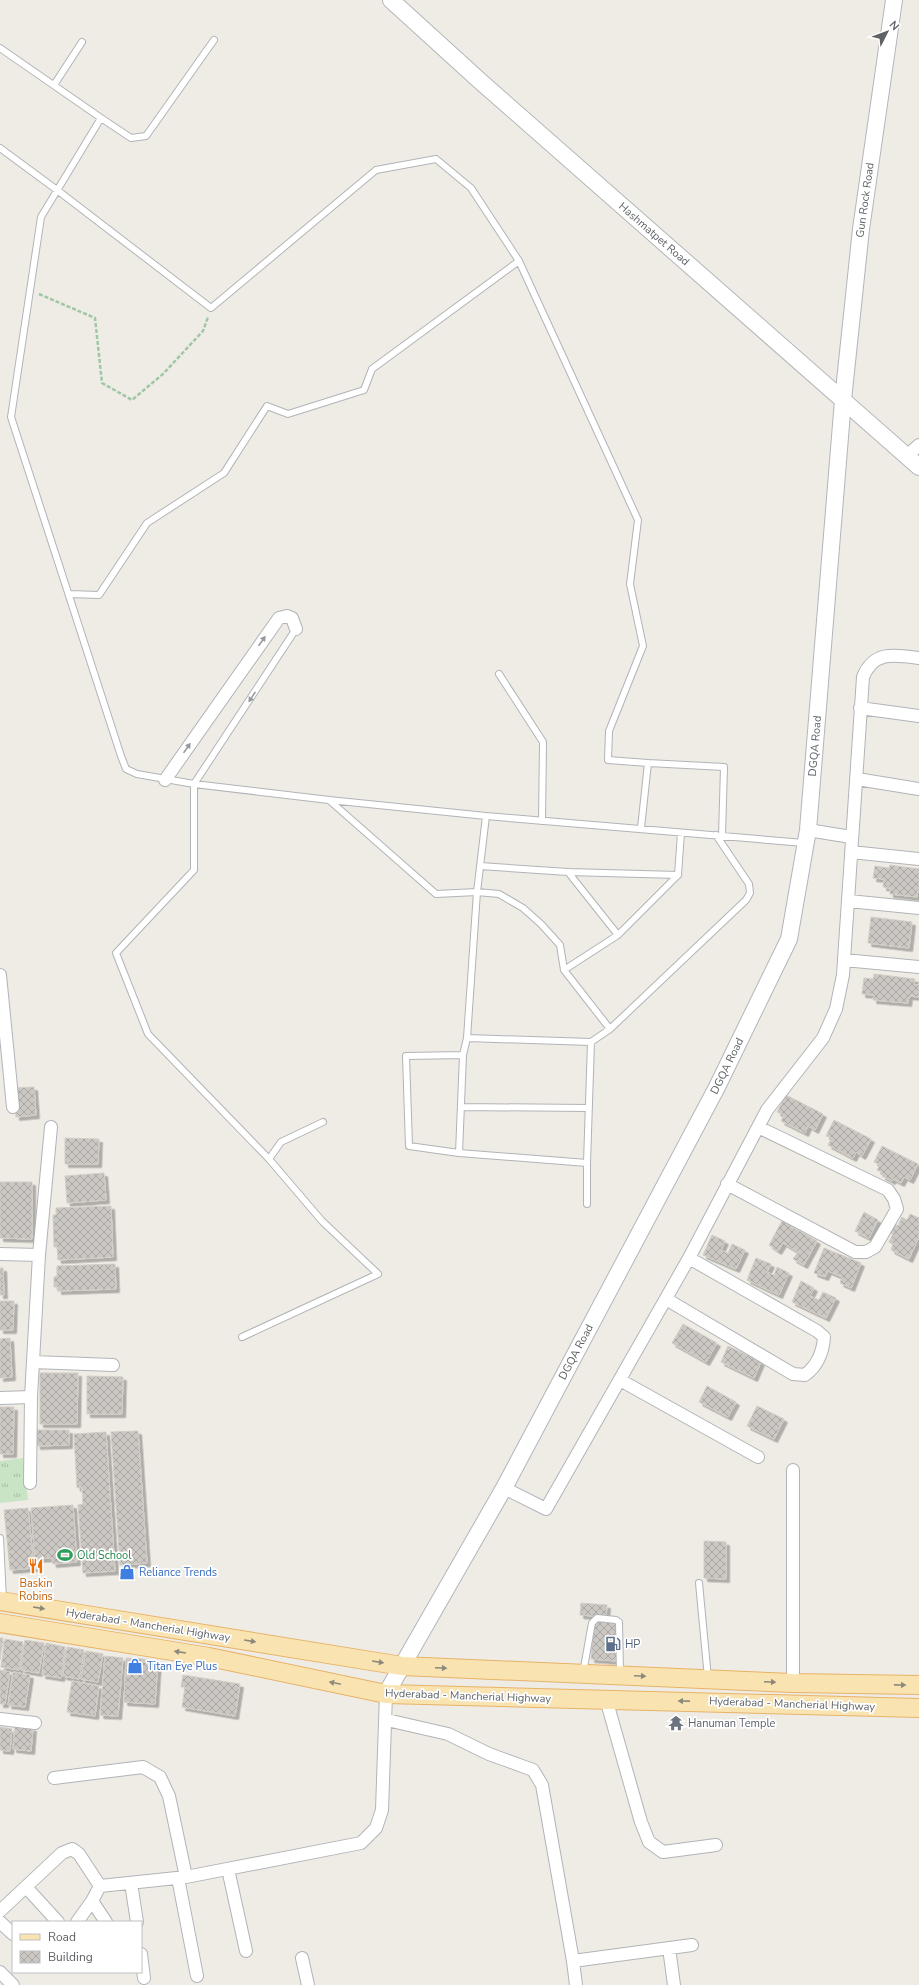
<svg xmlns="http://www.w3.org/2000/svg" width="919" height="1985" font-family="'Nunito Sans',sans-serif">
  <style>
    .grass { fill: url(#grass-tufts) }
    .building { fill: url(#building-cross-hatch); stroke: #d3cdc5; filter: url(#shadow) }
    .lines { fill: none; stroke-linecap: round; stroke-linejoin: round }
    .lane-casing { stroke: #b1b4b7; stroke-width: 8 }
    .street-casing { stroke: #b1b4b7; stroke-width: 14 }
    .secondary-casing { stroke: #b2b6ba; stroke-width: 18 }
    .primary-casing { stroke: #e8b267; stroke-width: 20 }
    .path { stroke: #a0c7a5; stroke-width: 2.5; stroke-dasharray: 4 2; stroke-linecap: butt }
    .lane { stroke: #fff; stroke-width: 6 }
    .street { stroke: #fff; stroke-width: 12 }
    .secondary { stroke: #fff; stroke-width: 16 }
    .primary { stroke: #f9e4b1; stroke-width: 18 }
    .oneway { fill: #96999b }
    .oneway2 { fill: #8c897c }
    .labels { text-anchor: middle; dominant-baseline: central; stroke-width: 3.5; stroke-linejoin: round; paint-order: stroke }
    .street-label { font-size: 11px; fill: #5e6265; stroke: #fff }
    .leisure-label { font-size: 11px; fill: #27864d; stroke: #fff; text-anchor: start }
    .shop-label { font-size: 11px; fill: #366cbe; stroke: #fff; text-anchor: start }
    .food-label { font-size: 11px; fill: #c56008; stroke: #fff }
    .service-label { font-size: 11px; fill: #4e5e75; stroke: #fff; text-anchor: start }
    .worship-label { font-size: 11px; fill: #5b616d; stroke: #fff; text-anchor: start }
  </style>
  <defs>
    <pattern id="grass-tufts" width="24" height="20" patternUnits="userSpaceOnUse"><rect width="24" height="20" fill="#c9e4c5"/><path d="M3 7l-1-3M5 7V3M7 7l1-3M15 17l-1-3M17 17v-4M19 17l1-3" fill="none" stroke="#a6bca4"/></pattern>
    <pattern id="building-cross-hatch" width="8" height="8" patternUnits="userSpaceOnUse"><rect width="8" height="8" fill="#cbc7c3"/><path d="M0 0l8 8M0 8l8-8" fill="none" stroke="#a8a5a2"/></pattern>
    <filter id="shadow"><feDropShadow dx="3.5" dy="3.5" stdDeviation="0" flood-color="#0004"/></filter>
  </defs>
  <rect width="100%" height="100%" fill="#efece6"/>
  <path class="grass" d="M23,1458L28,1500L0,1503V1461Z"/>
  <path class="building" d="M890,865L919,869V892L917,891V897L890,894V888L883,887L884,879L873,878L875,866L889,868Z
    M871,917L912,922L909,948L868,943Z
    M874,974L915,979L914,985H919V997L909,996L908,1003L873,1000L874,995L862,994L864,978L873,979Z
    M34,1087L36,1115L16,1117L14,1088Z
    M786,1095L823,1114L815,1130L808,1126L805,1133L781,1121L784,1115L777,1112Z
    M834,1120L871,1139L862,1156L856,1152L853,1158L828,1145L832,1138L826,1136Z
    M65,1138L99,1139L98,1164H65Z
    M882,1146L918,1164L910,1180L904,1177L901,1183L893,1179L892,1181L882,1176L883,1173L877,1170L880,1165L874,1162Z
    M104,1173L106,1200L67,1203L65,1176Z
    M0,1182H32V1239L0,1238Z
    M111,1206L113,1257L58,1260L57,1247H54L53,1215H56V1208Z
    M864,1212L878,1220L869,1238L855,1231Z
    M910,1214L919,1218V1237L909,1259L891,1250L893,1244L889,1242L893,1234L890,1233L895,1224L898,1226L902,1217L907,1220Z
    M782,1221L817,1241L804,1265L793,1259L798,1252L783,1243L778,1251L769,1245Z
    M712,1235L725,1241L721,1250L728,1253L732,1244L745,1250L736,1269L703,1255Z
    M824,1248L861,1263L851,1288L840,1283L842,1277L828,1271L825,1277L814,1273Z
    M756,1258L771,1264L767,1272L774,1275L777,1267L789,1273L779,1295L747,1280Z
    M115,1264L116,1289L58,1291V1287H54V1277L57,1276V1266Z
    M0,1268H3L4,1295H0Z
    M801,1281L814,1288L810,1296L819,1300L823,1292L836,1298L826,1318L792,1302Z
    M0,1301H14L13,1330H0Z
    M683,1324L717,1343L706,1362L672,1343Z
    M10,1338L12,1377L0,1378V1339Z
    M728,1346L761,1362L754,1378L721,1362Z
    M40,1373H78L77,1424H40Z
    M87,1376L123,1377L122,1414H87Z
    M707,1386L736,1402L728,1417L699,1402Z
    M757,1406L784,1419L774,1439L747,1426Z
    M0,1407H14L13,1454H0Z
    M36,1430H69V1445L37,1446Z
    M138,1431L147,1563L120,1565L111,1432Z
    M106,1432L115,1571L83,1573L78,1505L83,1504L82,1487L77,1488L74,1434Z
    M73,1505L77,1562L53,1564L52,1558L35,1559L31,1508Z
    M28,1508L34,1568L10,1570L4,1510Z
    M704,1541L726,1542V1579L704,1578Z
    M581,1603L607,1605L606,1617L580,1615Z
    M594,1620L618,1622L617,1661L591,1659Z
    M0,1638H3L0,1660Z
    M5,1639L23,1642L19,1670L1,1667Z
    M25,1640L44,1643L39,1673L21,1670Z
    M46,1643L65,1647L61,1678L42,1675Z
    M67,1647L84,1650L79,1679L63,1676Z
    M86,1651L103,1654L98,1682L81,1679Z
    M105,1656L123,1658L118,1716L100,1715Z
    M126,1658L158,1660L155,1704L124,1702Z
    M0,1670L10,1672L5,1704H0Z
    M13,1672L30,1675L25,1707L8,1705Z
    M183,1675L240,1684L235,1716L182,1707L185,1687H181Z
    M72,1681L99,1686L95,1716L67,1712Z
    M15,1726L33,1728L31,1751L13,1749Z
    M0,1727L12,1729L10,1751L0,1750Z"/>
  <g class="lines">
    <defs>
      <path id="lane" d="M214,40L146,136L131,138L101,118L41,217L11,417L121,756L126,769L137,774L194,784L329,800L486,816L804,843
        M0,48L101,118
        M54,85L82,42
        M0,148L57,190L211,308L376,170L436,159L471,188L519,261L638,520L630,584L643,646L609,731L608,760L648,763
        M69,594L99,595L147,523L224,473L267,406L288,414L364,390L372,369L519,261
        M499,674L543,742L542,821
        M329,800L436,894L477,892L486,816
        M641,828L648,763L724,767L722,836
        M480,866L568,872L678,875L681,833
        M568,872L618,935L678,875
        M564,970L618,935
        M467,1038L477,892L499,894L523,908L541,924L560,945L564,970L610,1029
        M591,1042L587,1163L459,1153L463,1055L467,1038L591,1042L610,1029L746,900L750,893L749,884L716,835
        M461,1107L589,1108
        M459,1153L409,1146L406,1056L463,1055
        M269,1159L281,1142L323,1122
        M587,1163V1204
        M242,1337L378,1274L322,1221L269,1159L148,1034L116,953L194,870V784L296,629
        M0,1538L3,1600
        M699,1583L708,1678
        M583,1673L592,1623L597,1618L616,1620L619,1622L620,1673"/>
      <path id="street" d="M907,456L919,445
        M860,708L919,716
        M857,779L919,789
        M165,780L279,618L287,616L292,618L296,629
        M808,830L851,837
        M851,852L919,859
        M849,901L919,908
        M844,960L919,967
        M0,975L13,1107
        M727,1184L855,1252H866L875,1247L897,1209L894,1199L888,1190L758,1127
        M0,1254L39,1255
        M666,1299L793,1374L805,1375C817,1366 823,1352 824,1337L817,1331L689,1258
        M33,1362L113,1365
        M620,1380L758,1457
        M0,1398L31,1397L39,1255L51,1127
        M793,1470V1683
        M30,1483L31,1397
        M504,1488L546,1509L689,1258L767,1110L823,1038L836,1009L843,975L863,677C874,650 895,655 919,658
        M606,1699L641,1822L649,1842L663,1852L716,1845
        M0,1719L35,1723
        M387,1720L448,1734L489,1754L533,1770L542,1785L573,1961L576,1985
        M54,1778L143,1767L160,1777L169,1796L186,1877
        M228,1869L246,1951
        M178,1878L197,1976
        M131,1883L137,1922
        M26,1887L58,1922
        M92,1901L106,1922
        M0,1911L62,1853L72,1849L79,1854L100,1886L186,1877L361,1843L376,1828L382,1810L386,1694
        M0,1922L13,1934
        M77,1922L92,1901L100,1886
        M669,1948L674,1985
        M141,1954L144,1978
        M302,1958L308,1985
        M573,1961L692,1945
        M0,1972L13,1985"/>
      <path id="secondary" d="M391,0L480,81L919,467
        M386,1694L504,1488L716,1089L789,939L808,830L843,400L861,229L894,0"/>
      <path id="primary" d="M0,1601L402,1666L793,1683L919,1685
        M0,1623L209,1657L386,1694L919,1708"/>
    </defs>
    <use href="#lane" class="lane-casing"/>
    <use href="#street" class="street-casing"/>
    <use href="#secondary" class="secondary-casing"/>
    <use href="#primary" class="primary-casing"/>
    <path class="path" d="M39,294L95,318L102,383L132,400L163,374L203,331L208,317"/>
    <use href="#lane" class="lane"/>
    <use href="#street" class="street"/>
    <use href="#secondary" class="secondary"/>
    <use href="#primary" class="primary"/>
  </g>
  <defs><path id="oneway-solid" d="M-6-.8H1V-3.2L6.5 0L1 3.2V.8H-6Z"/></defs>
  <g class="oneway">
    <use href="#oneway-solid" transform="translate(262 641) rotate(-55)"/>
    <use href="#oneway-solid" transform="translate(252 697) rotate(124)"/>
    <use href="#oneway-solid" transform="translate(187 748) rotate(-55)"/>
  </g>
  <g class="oneway2">
    <use href="#oneway-solid" transform="translate(39 1608) rotate(9)"/>
    <use href="#oneway-solid" transform="translate(250 1641) rotate(9)"/>
    <use href="#oneway-solid" transform="translate(180 1652) rotate(-171)"/>
    <use href="#oneway-solid" transform="translate(378 1662) rotate(9)"/>
    <use href="#oneway-solid" transform="translate(441 1668) rotate(3)"/>
    <use href="#oneway-solid" transform="translate(640 1676) rotate(3)"/>
    <use href="#oneway-solid" transform="translate(770 1682) rotate(2)"/>
    <use href="#oneway-solid" transform="translate(335 1683) rotate(-168)"/>
    <use href="#oneway-solid" transform="translate(900 1685) rotate(1)"/>
    <use href="#oneway-solid" transform="translate(684 1701) rotate(-179)"/>
  </g>
  <defs>
    <symbol id="stadium-bare" viewBox="-9 -9 18 18"><path d="M0-5a6.5 5 0 1 0 0 10a6.5 5 0 1 0 0-10ZM-3.5-1.8h7v3.6h-7Z" fill="#2e9e5b" stroke="#fff" stroke-width="2.5" paint-order="stroke"/></symbol>
    <symbol id="restaurant-bare" viewBox="-9 -9 18 18"><path d="M-5-6h1v4h1v-4h1v4h1v-4h1v5L-1.5 .5V6h-2V.5L-5-1ZM5-6V6H3V1.5H1.5Q1.5-4 5-6Z" fill="#e8710a" stroke="#fff" stroke-width="2.5" paint-order="stroke"/></symbol>
    <symbol id="shop-bare" viewBox="-9 -9 18 18"><path d="M-5-2.5h2.3a2.7 3.5 0 0 1 5.4 0H5L5.5 6h-11ZM-1.5-2.5h3a1.5 2.3 0 0 0-3 0Z" fill="#3f7fe0" stroke="#fff" stroke-width="2.5" paint-order="stroke"/></symbol>
    <symbol id="fuel-bare" viewBox="-9 -9 18 18"><path d="M-5.5-6h7V0h2V4h1.3V-2.5L3-4.5l.8-.8L6-3V5H2.5V1h-1V6h-7ZM-4.2-4.7v3.2H.2V-4.7Z" fill="#5c6f8a" stroke="#fff" stroke-width="2.5" paint-order="stroke"/></symbol>
    <symbol id="temple-bare" viewBox="-9 -9 18 18"><path d="M0-6L5-2H3V0L6.5 2.5H4V6H1.5V3h-3V6H-4V2.5H-6.5L-3 0V-2H-5Z" fill="#6b7280" stroke="#fff" stroke-width="2.5" paint-order="stroke"/></symbol>
  </defs>
  <g fill-rule="evenodd">
    <use href="#stadium-bare" x="54" y="1544" width="22" height="22"/>
    <use href="#restaurant-bare" x="25" y="1555" width="22" height="22"/>
    <use href="#shop-bare" x="116" y="1561" width="22" height="22"/>
    <use href="#fuel-bare" x="602" y="1633" width="22" height="22"/>
    <use href="#shop-bare" x="124" y="1655" width="22" height="22"/>
    <use href="#temple-bare" x="665" y="1712" width="22" height="22"/>
  </g>
  <g class="labels">
    <g class="street-label">
      <text transform="translate(865 200) rotate(-82)">Gun Rock Road</text>
      <text transform="translate(654 234) rotate(41)">Hashmatpet Road</text>
      <text transform="translate(815 746) rotate(-85)">DGQA Road</text>
      <text transform="translate(727 1066) rotate(-64)">DGQA Road</text>
      <text transform="translate(576 1352) rotate(-62)">DGQA Road</text>
      <text transform="translate(148 1625) rotate(9)">Hyderabad - Mancherial Highway</text>
      <text transform="translate(468 1696) rotate(2)">Hyderabad - Mancherial Highway</text>
      <text transform="translate(792 1704) rotate(2)">Hyderabad - Mancherial Highway</text>
    </g>
    <g class="leisure-label">
      <text x="77" y="1555">Old School</text>
    </g>
    <g class="shop-label">
      <text x="139" y="1572">Reliance Trends</text>
      <text x="147" y="1666">Titan Eye Plus</text>
    </g>
    <g class="food-label">
      <text x="36" y="1583">Baskin<tspan x="36" dy="13">Robins</tspan></text>
    </g>
    <g class="service-label">
      <text x="625" y="1644">HP</text>
    </g>
    <g class="worship-label">
      <text x="688" y="1723">Hanuman Temple</text>
    </g>
  </g>
  <rect x="12" y="1921" width="130" height="52" fill="#ffffff" stroke="#bfc0c1"/>
  <rect x="20" y="1934" width="20" height="6" fill="#f9e4b1" stroke="#bfc0c1"/>
  <text x="48" y="1941" font-size="12" fill="#5e6265">Road</text>
  <rect x="20" y="1951" width="20" height="12" fill="url(#building-cross-hatch)" stroke="#bfc0c1"/>
  <text x="48" y="1961" font-size="12" fill="#5e6265">Building</text>
  <g transform="translate(887 32) rotate(48)" stroke="#ffffff" stroke-width="3" paint-order="stroke">
  <path d="M0-3L7 15L0 10L-7 15Z" fill="#5e6265"/>
  <text y="-6" font-size="11" font-weight="bold" text-anchor="middle" fill="#5e6265">N</text>
  </g>
</svg>
